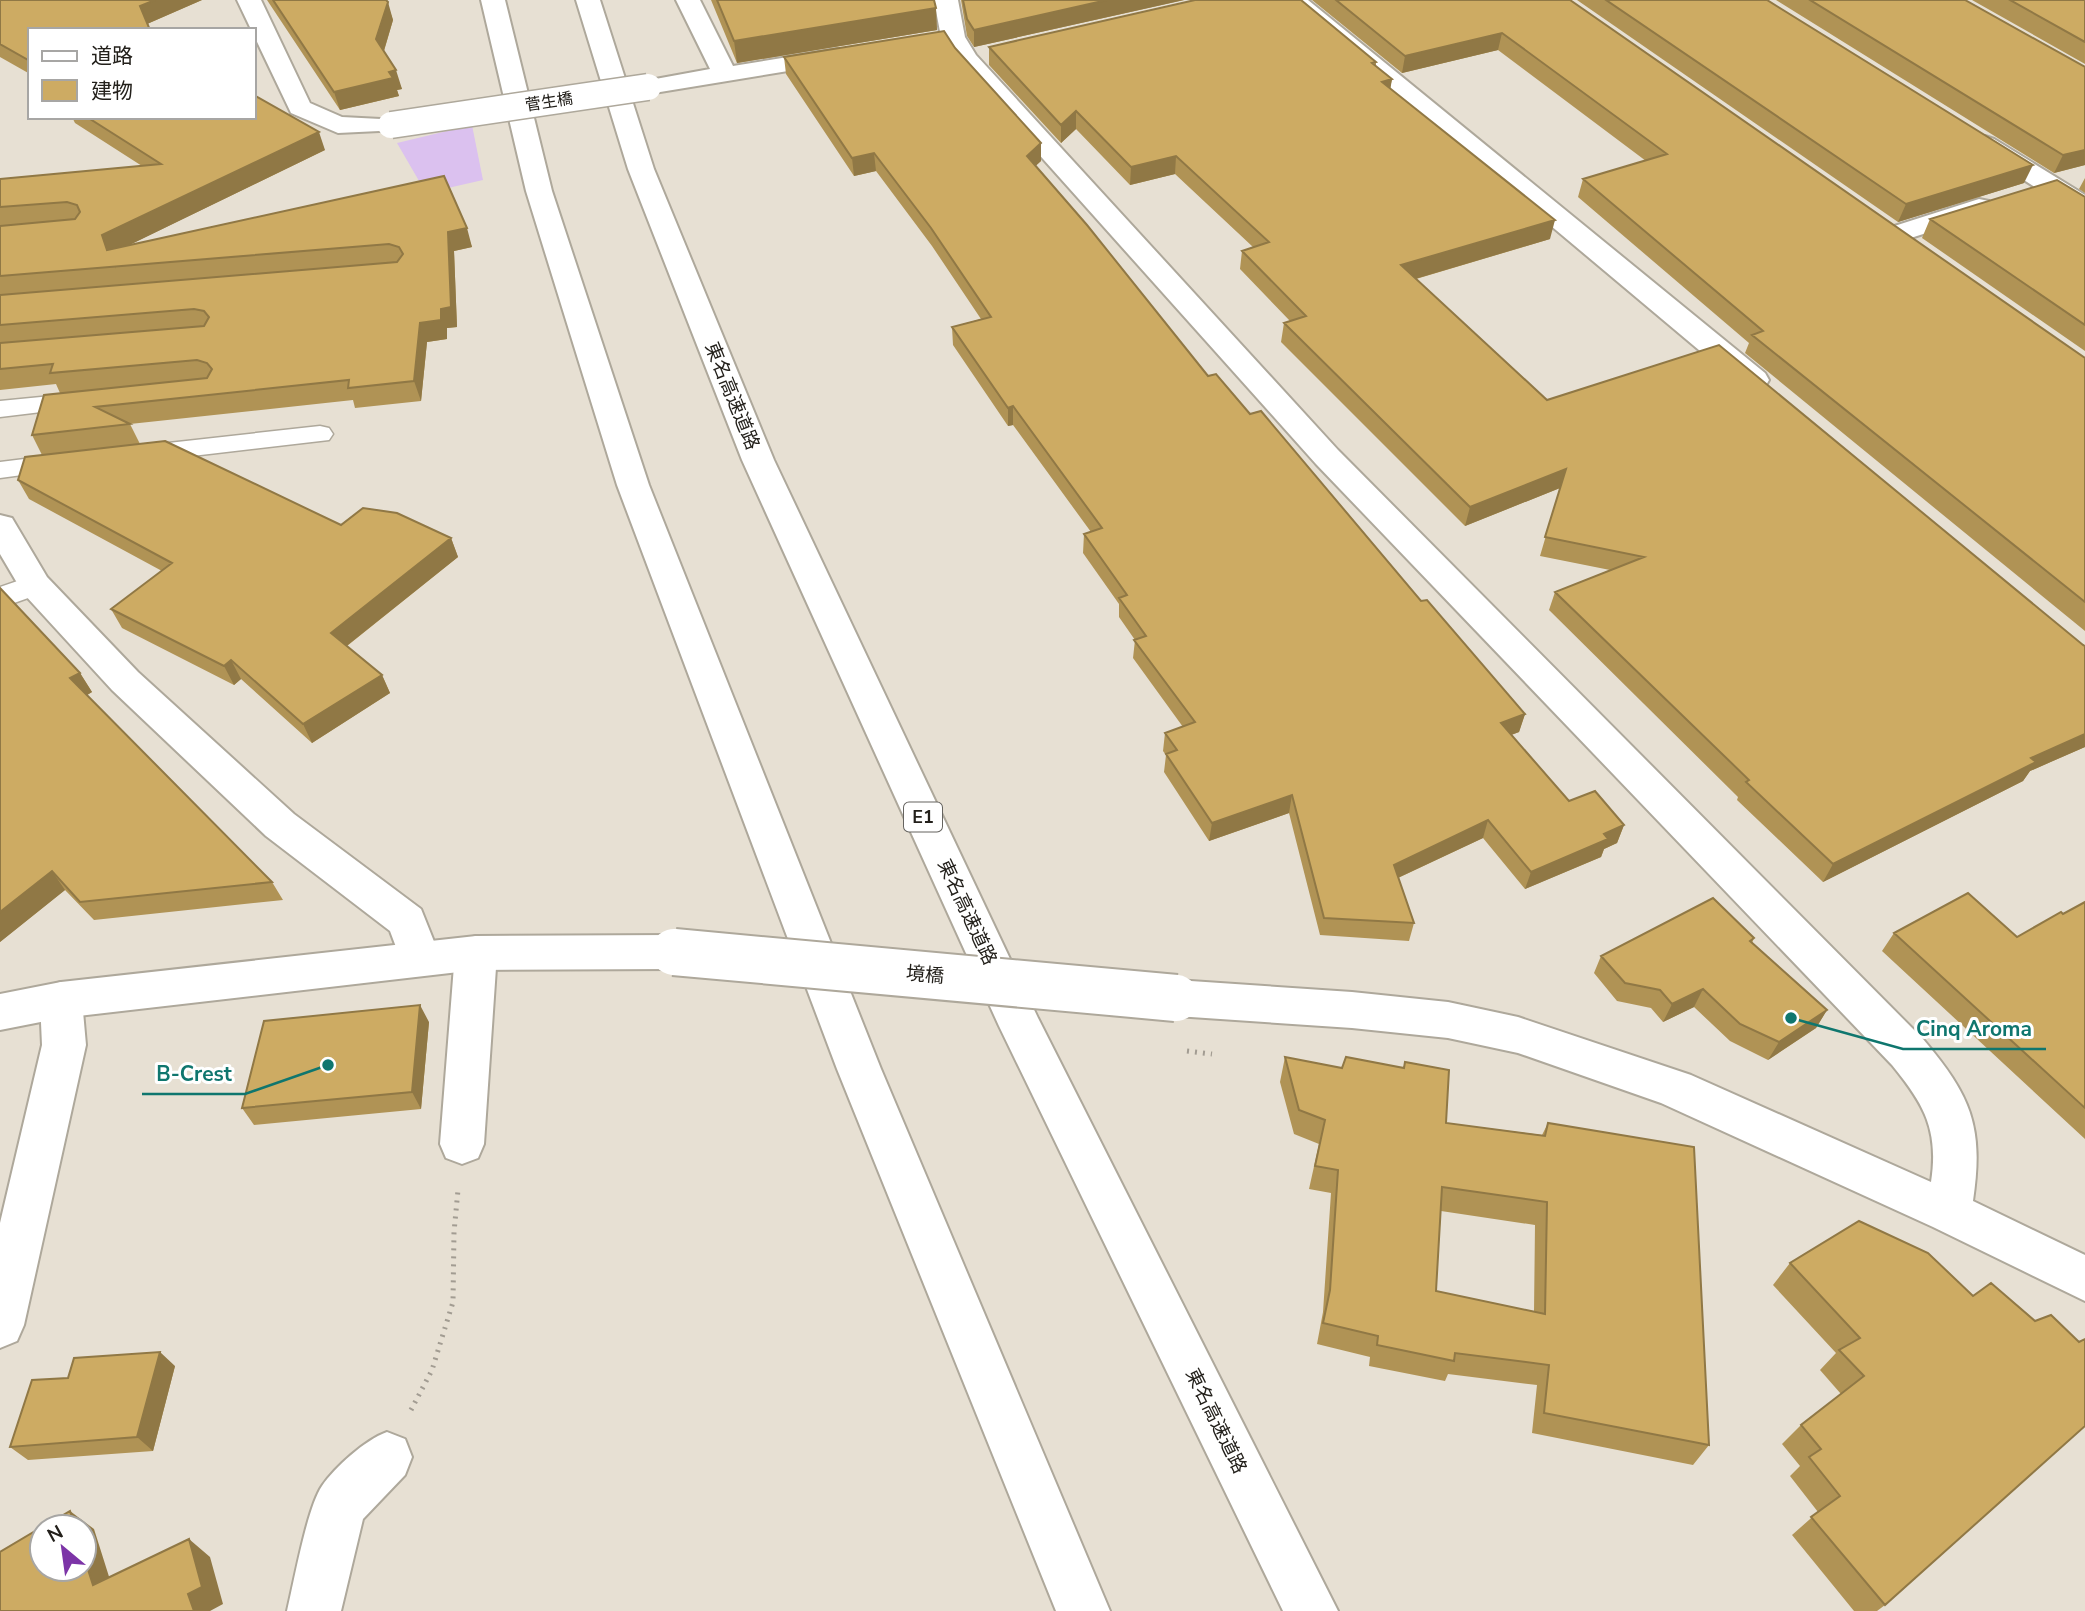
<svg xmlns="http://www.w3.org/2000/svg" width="2085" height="1611" font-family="'Nunito Sans','Noto Sans JP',sans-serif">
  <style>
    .green { fill: #dbc1ef }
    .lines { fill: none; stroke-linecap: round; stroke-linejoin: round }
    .service-casing { stroke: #aea89b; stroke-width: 3 }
    .minor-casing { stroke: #aea89b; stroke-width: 4 }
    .tertiary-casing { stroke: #aea89b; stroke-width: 4 }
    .motorway-casing { stroke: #aea89b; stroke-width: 4 }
    .path { stroke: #a29c92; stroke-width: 5; stroke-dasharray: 2 6; stroke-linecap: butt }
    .service { fill: #fff; fill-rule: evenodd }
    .minor { fill: #fff; fill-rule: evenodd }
    .tertiary { fill: #fff; fill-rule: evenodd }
    .motorway { fill: #fff; fill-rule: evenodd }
    .minor-bridge-casing { stroke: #aea89b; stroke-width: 29; stroke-linecap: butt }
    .tertiary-bridge-casing { stroke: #aea89b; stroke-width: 50; stroke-linecap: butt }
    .path-bridge { stroke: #a29c92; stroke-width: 5; stroke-dasharray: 2 6; stroke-linecap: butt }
    .minor-bridge { stroke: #fff; stroke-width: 26 }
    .tertiary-bridge { stroke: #fff; stroke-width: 46 }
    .wall { fill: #b09355; fill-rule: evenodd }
    .shaded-wall { fill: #907845 }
    .building { fill: #cdab63; stroke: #907845; stroke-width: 2; fill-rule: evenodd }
    .labels { text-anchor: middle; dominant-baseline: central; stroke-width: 6; stroke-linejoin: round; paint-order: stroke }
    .far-street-label { font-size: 16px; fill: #23201b; stroke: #fff }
    .shield { fill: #fff; stroke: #65635f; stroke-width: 2 }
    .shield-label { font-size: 18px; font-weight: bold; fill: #23201b }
    .street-label { font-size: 19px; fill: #23201b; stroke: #fff }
    .leader { fill: none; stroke: #0f766e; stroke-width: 2.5 }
    .callout-dot { fill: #0f766e; stroke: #fff; stroke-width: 2.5 }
    .callout-label { font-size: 21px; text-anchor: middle; font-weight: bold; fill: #0f766e; stroke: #fff; stroke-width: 6; stroke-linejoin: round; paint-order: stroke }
  </style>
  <rect width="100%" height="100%" fill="#e7e0d3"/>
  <path class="green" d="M472,125L483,180L426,193L397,143Z"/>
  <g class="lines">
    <defs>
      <path id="service" d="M82,393L91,396L95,401L91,406L0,417V401Z
        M320,426L329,428L333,434L329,440L141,462L132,460L128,454L132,448L141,446Z
        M65,454L74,456L78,462L74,468L0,478V462Z
        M35,575L45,578L49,585L45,592L0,608V587Z"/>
      <path id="minor" d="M237,0H261L310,103L342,117L400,120L404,125L400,130L338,133L291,113Z
        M676,0H700L733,66L837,49L846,51L849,56L846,61L837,63L648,94L639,92L636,87L639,82L710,69Z
        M1282,0H1308L1765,373L1769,380L1765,387L1754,389L1743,387Z
        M1985,136L1994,139L2085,195V215L2075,213L1976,149L1972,144L1976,139Z
        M1979,199L1989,201L1993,207L1989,213L1895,243L1885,241L1881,235L1885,229Z
        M0,515L12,518L47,577L138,672L294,814L421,909L441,959L435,971L420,976L405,971L390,931L266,836L112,690L23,593L0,554Z
        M476,936L491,941L497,953L484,1144L478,1158L462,1164L446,1158L440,1144L455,953L461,941Z
        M61,982L76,987L82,1000L86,1045L24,1325L17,1341L0,1348V1223L42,1045L40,1000L46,987Z
        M387,1432L405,1439L412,1457L405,1475L363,1519L341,1611H287C294,1582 307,1508 322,1486C335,1467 365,1440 387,1432Z"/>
      <path id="tertiary" d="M934,0H958L965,37L976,55L1338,450L1923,1039C1971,1096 1984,1126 1973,1201L2085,1255V1301L1933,1227L1661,1103L1518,1053L1448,1038L1352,1028L1176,1016L1161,1011L1155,998L1161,985L1176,980L1352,992L1448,1002L1518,1017L1691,1075L1931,1182C1939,1130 1924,1104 1892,1065L1316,464L958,64L941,37Z
        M674,935L689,940L695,952L689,964L674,969L476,970L61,1018L0,1030V994L61,982L476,936Z"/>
      <path id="motorway" d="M481,0H505L552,191L649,485L881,1069L1110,1611H1056L837,1069L617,485L526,191Z
        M576,0H600L654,169L774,460L1038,1018L1338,1611H1283L999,1026L742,460L628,169Z"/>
    </defs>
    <use href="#service" class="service-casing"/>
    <use href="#minor" class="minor-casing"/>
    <use href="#tertiary" class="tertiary-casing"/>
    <use href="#motorway" class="motorway-casing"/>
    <path class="path" d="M411,1410L432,1370L453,1302L454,1232L458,1190"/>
    <use href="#service" class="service"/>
    <use href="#minor" class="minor"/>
    <use href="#tertiary" class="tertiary"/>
    <use href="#motorway" class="motorway"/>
    <defs>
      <path id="minor-bridge" d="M391,125L648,87"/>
      <path id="tertiary-bridge" d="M674,952L1176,998"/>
    </defs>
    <use href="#minor-bridge" class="minor-bridge-casing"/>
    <use href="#tertiary-bridge" class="tertiary-bridge-casing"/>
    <path class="path-bridge" d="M1187,1051L1212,1054"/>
    <use href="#minor-bridge" class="minor-bridge"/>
    <use href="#tertiary-bridge" class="tertiary-bridge"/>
  </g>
  <path class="wall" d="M0,0H202L147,24L30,30V74L0,57Z
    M267,0H386L393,20L384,51L402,89L397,90L399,96L340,110Z
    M711,0H934L937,30L737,63Z
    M961,0H1184L974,47L967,36Z
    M1312,0H1570L2085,358V631L1745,353L1749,343L1578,197L1583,179L1646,161L1498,50L1402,73Z
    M1577,0H1767L2024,183L1898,222Z
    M1776,0H1965L2085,165L2054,173Z
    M1972,0H2085V64Z
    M989,47L1376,62V66L1392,79L1390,88L1550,239L1416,279L1547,400L2085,646V747L2030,771L2023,781L1823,882L1737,800L1738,797L1549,610L1555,592L1610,570L1540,556L1560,488L1465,526L1281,342L1284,323L1290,321L1240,269L1242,251L1253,247L1175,174L1130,185L1076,129L1061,143L989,65Z
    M955,48L1041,161L1035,166L1208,376L1250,414L1525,714L1519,732L1511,735L1569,801L1624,825L1617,843L1604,849L1601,857L1525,889L1483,838L1398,878L1414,923L1409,941L1320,935L1289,813L1209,841L1164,772L1166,755L1163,751L1165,733L1183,727L1133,658L1135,640L1119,617V604L1083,553L1084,534L1091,532L1013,425L1008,426L953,345L952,327L981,319L932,246L876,171L854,176L786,74L784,57Z
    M72,117H254L325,150L127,246L444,176L472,247L454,251L457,327L447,328V339L427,342L421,401L355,408L353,400L130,424L140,444L42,455L32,435L60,393L56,384L0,390V179L142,166L75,123Z
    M2085,178V193L2079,189Z
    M2083,197H2085V351L1922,238L1930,219Z
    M18,480L341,525L451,538L458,557L347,646L382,675L390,693L312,743L241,679L234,685L122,628L111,609L162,571L29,499Z
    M0,588L80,673L92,692L87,695L272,882L283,900L94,920L65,890L0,942Z
    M2085,902V1139L1882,951L1894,933L2017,937L2063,914Z
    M1754,938L1752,943L1827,1010L1816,1028L1768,1060L1730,1041L1694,1007L1663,1022L1651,1008L1617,1001L1594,973L1601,956Z
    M429,1022L421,1109L254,1125L242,1108Z
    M1285,1057L1446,1123L1542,1135L1548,1123L1709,1445L1693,1465L1532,1433L1537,1385L1448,1374L1445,1381L1369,1366L1370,1357L1317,1344L1323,1312L1331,1193L1309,1189L1319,1144L1294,1134L1280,1082ZM1441,1211L1535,1225L1534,1312L1436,1291Z
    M1859,1221L1885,1605L1877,1611H1854L1792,1535L1818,1512L1790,1476L1800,1466L1782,1444L1801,1425L1841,1394L1820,1370L1836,1353L1773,1285L1790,1263Z
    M175,1366L153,1451L28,1460L10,1447L68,1378Z"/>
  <path class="shaded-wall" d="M155,0H202L147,24L140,6Z
    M1107,0H1184L974,47V30Z
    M388,2L393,20L382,57L376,39Z
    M936,8L937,30L737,63L734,41Z
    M1502,33L1498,50L1402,73L1405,56Z
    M396,70L402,89L397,90L399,96L340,110L334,92Z
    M1392,79L1389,97L1382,82Z
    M1076,111V129L1061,143V125Z
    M319,132L325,150L111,254L116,269L107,250L102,235Z
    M1041,143V161L1027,174V156Z
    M2085,150V165L2054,173L2063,155Z
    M874,153L876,171L854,176L852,158Z
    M1176,156L1175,174L1130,185L1131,167Z
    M2033,165L2024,183L1898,222L1906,204Z
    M1555,220L1550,239L1398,284L1401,265Z
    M467,228L472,247L454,251L457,327L447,328V339L427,342L421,401L414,381L420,323L441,309L448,232Z
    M1013,406V425L1008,426V408Z
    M1566,469L1560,488L1465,526L1470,507Z
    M451,538L458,557L339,652L331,633Z
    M231,660L241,679L234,685L224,666Z
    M80,673L92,692L82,698L70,678Z
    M382,675L390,693L312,743L303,724Z
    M1525,714L1519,732L1495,741L1501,723Z
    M2085,734V747L2030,771L2023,781L1823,882L1833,864L2031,758Z
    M1292,795L1289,813L1209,841L1212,823Z
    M1488,820L1483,838L1389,882L1394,865Z
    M1624,825L1617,843L1604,849L1601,857L1525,889L1531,872L1604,834Z
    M52,871L65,890L0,942V912Z
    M1703,989L1694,1007L1663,1022L1672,1004Z
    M420,1005L429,1022L421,1109L412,1092Z
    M1827,1010L1816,1028L1768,1060L1779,1042Z
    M160,1352L175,1366L153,1451L137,1437Z
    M70,1511L94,1529L117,1602L93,1585L84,1557V1527H75Z
    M189,1539L210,1557L223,1604L210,1611H194L188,1594Z"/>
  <path class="building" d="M0,0H155L140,6L150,30H30V61L0,44Z
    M273,0H386L388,2L376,39L396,70L389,72L393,78L334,92Z
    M717,0H934L936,8L734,41Z
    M963,0H1107L974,30L967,19Z
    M1195,0H1301L1376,62L1372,63L1392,79L1382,82L1555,220L1401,265L1547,400L1719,345L2083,645L2085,646V734L2031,758L2036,762L1833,864L1746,782L1749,780L1555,592L1644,557L1545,537L1566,469L1470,507L1284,323L1306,316L1242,251L1269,242L1176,156L1131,167L1076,111L1061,125L989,47Z
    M1336,0H1570L2085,358V602L1752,335L1763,331L1583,179L1667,154L1502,33L1405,56Z
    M1606,0H1767L2033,165L1906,204Z
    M1810,0H1965L2085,67V150L2063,155Z
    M2010,0H2085V42Z
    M944,31L955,48L1041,143L1027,156L1087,225L1208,376L1216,374L1250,414L1261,411L1421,601L1427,600L1525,714L1501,723L1569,801L1595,791L1624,825L1604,834L1608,839L1531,872L1488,820L1394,865L1414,923L1324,918L1292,795L1212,823L1166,754L1177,750L1165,733L1195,722L1134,640L1146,636L1119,598L1127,595L1084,534L1102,528L1013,406L1008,408L952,327L991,317L931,228L874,153L852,158L784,57Z
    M254,95L319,132L102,235L107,250L444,176L467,228L448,232L451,307L441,309V320L420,323L414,381L348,388L349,380L95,407L130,424L32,435L44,395L207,378L212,369L207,363L197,360L50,373L53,364L0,369V343L204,326L209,317L204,311L194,309L0,325V295L397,262L403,254L399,247L389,244L0,276V226L75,219L80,212L77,205L67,202L0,207V179L161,164L87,117H254Z
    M2057,180L2085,197V325L1930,219Z
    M165,441L341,525L363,508L397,513L451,538L331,633L382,675L303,724L231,660L224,666L111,609L172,563L18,480L25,457Z
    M0,588L80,673L70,678L272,882L80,902L52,871L0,912Z
    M1968,893L2017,937L2061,912L2063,914L2085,902V1108L1894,933Z
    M1713,898L1754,938L1750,941L1827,1010L1779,1042L1740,1024L1703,989L1672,1004L1660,990L1625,983L1601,956Z
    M420,1005L412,1092L242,1108L264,1021Z
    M1285,1057L1342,1068L1346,1057L1404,1068L1405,1062L1449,1070L1446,1123L1545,1136L1548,1123L1694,1147L1709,1445L1544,1413L1549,1365L1455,1353L1454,1361L1377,1345L1378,1336L1323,1323L1330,1290L1338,1170L1315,1166L1325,1120L1299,1110ZM1442,1187L1547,1202L1545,1314L1436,1291Z
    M1859,1221L1928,1253L1973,1296L1991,1283L2035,1321L2051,1315L2079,1342L2085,1339V1426L1885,1605L1811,1517L1840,1496L1809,1457L1821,1449L1801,1425L1864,1376L1839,1350L1860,1338L1790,1263Z
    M160,1352L137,1437L10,1447L32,1380L68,1378L74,1358Z
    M70,1511L75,1527H43Z
    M42,1527V1569H84V1557L93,1585L189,1539L202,1587L188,1594L194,1611H0V1552Z"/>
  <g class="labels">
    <g class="far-street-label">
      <text transform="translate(549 102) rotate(-9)">菅生橋</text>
    </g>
    <rect class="shield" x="904" y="802.5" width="38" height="29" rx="5"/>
    <g class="shield-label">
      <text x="923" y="817">E1</text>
    </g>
    <g class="street-label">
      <text transform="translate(732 396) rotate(68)">東名高速道路</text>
      <text transform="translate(967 912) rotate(65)">東名高速道路</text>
      <text transform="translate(925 975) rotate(5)">境橋</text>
      <text transform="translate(1216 1421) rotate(64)">東名高速道路</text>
    </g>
  </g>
  <path class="leader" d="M1791 1018L1903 1049H2046M328 1065L245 1094H142"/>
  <g class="callout-dot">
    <circle cx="1791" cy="1018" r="7"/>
    <circle cx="328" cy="1065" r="7"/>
  </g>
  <g class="callout-label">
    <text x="1974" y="1036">Cinq Aroma</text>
    <text x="194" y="1081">B-Crest</text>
  </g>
  <rect x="28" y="28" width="228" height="91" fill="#ffffff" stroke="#a7a6a4" stroke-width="2"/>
  <rect x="42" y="51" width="35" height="10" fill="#ffffff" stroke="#a7a6a4" stroke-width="2"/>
  <text x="91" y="63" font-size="21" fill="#23201b">道路</text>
  <rect x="42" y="80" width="35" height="21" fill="#cdab63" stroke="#a7a6a4" stroke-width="2"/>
  <text x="91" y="98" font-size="21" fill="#23201b">建物</text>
  <g transform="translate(63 1548) rotate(331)"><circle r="33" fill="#ffffff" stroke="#a7a6a4" stroke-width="2"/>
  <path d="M0-5L12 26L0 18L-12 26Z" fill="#7c34a7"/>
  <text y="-10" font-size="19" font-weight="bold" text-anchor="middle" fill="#23201b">N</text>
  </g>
</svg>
